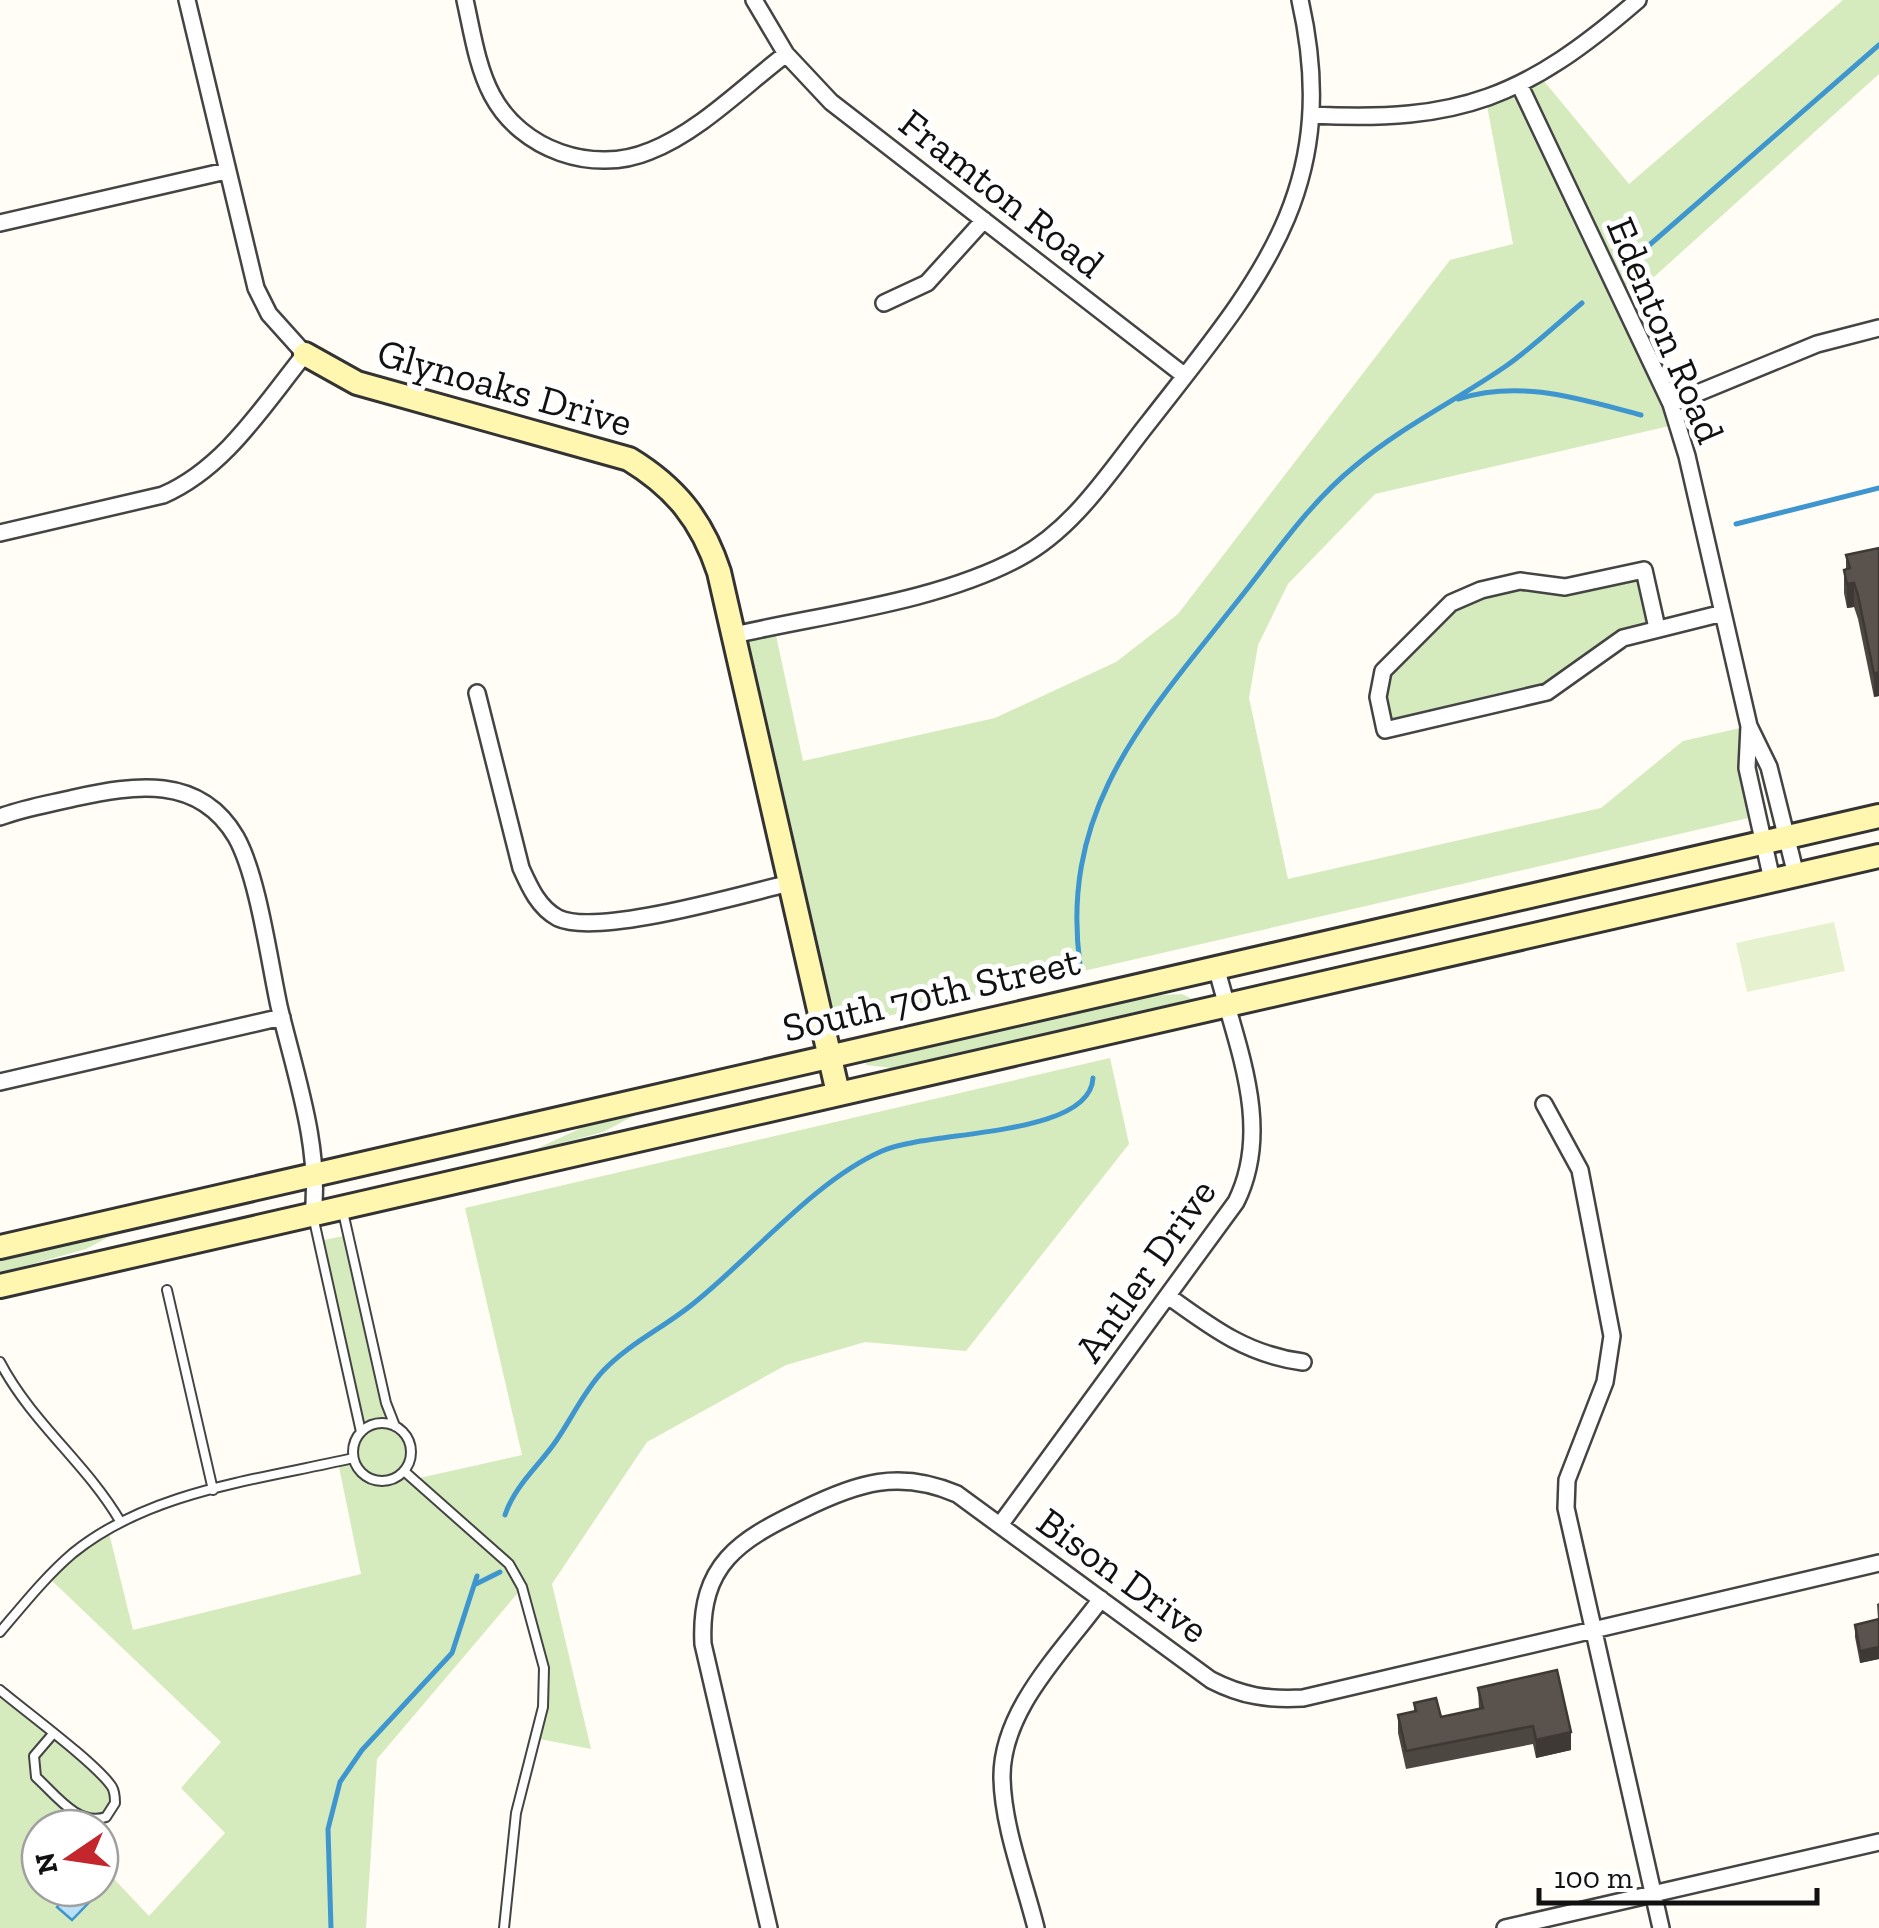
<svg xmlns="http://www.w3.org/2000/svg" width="1879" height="1928" font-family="'Zilla Slab',serif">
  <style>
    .green { fill: #d5ebbd }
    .pitch { fill: #e6f2cf }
    .water { fill: #b9e0f7; stroke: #3f96cf; stroke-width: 2.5 }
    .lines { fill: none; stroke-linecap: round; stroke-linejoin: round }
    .stream { stroke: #3f96cf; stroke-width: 5 }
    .lane-casing { stroke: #444; stroke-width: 12 }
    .street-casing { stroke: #444; stroke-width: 20 }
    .secondary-casing { stroke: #333; stroke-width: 28 }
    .lane { stroke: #fff; stroke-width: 8 }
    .street { stroke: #fff; stroke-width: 15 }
    .secondary { stroke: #fff6b0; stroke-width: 22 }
    .wall { fill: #4d4742 }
    .shaded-wall { fill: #3f3936 }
    .building { fill: #5a524d; stroke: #3f3936; stroke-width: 2.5 }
    .labels { text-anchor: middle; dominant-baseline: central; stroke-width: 10; stroke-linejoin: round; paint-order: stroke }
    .street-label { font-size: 40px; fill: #111; stroke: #fff }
  </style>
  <rect width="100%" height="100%" fill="#fffdf5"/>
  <path class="green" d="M1843,0H1879V74L1624,304L1678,424L1375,494L1288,584L1258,645L1249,698L1288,879L1601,808L1683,741L1749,726L1757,816L823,1031L734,635L774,626L803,761L995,718L1116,662L1178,614L1450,260L1513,244L1486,100L1539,75L1629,184Z
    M1644,570L1657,628L1640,632L1563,685L1385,730L1379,685L1451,603L1481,590L1555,587Z
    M1182,994L1192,999L892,1068L866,1065V1061L1149,996Z
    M1110,1058L1129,1144L966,1351L865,1342L786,1365L647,1442L552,1584L591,1749L535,1738L545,1684L522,1588L377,1759L366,1928H0V1690L112,1787L113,1809L95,1821L94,1828H40V1888H100V1864L149,1916L225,1833L181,1788L221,1742L48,1577L108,1529L133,1630L361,1574L338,1462L353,1458L360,1432L319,1241L348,1235L395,1426L410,1447L404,1470L415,1479L522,1455L465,1208Z
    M639,1113L603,1132L532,1151L581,1128Z
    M114,1234L86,1249L0,1273V1261Z"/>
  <path class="pitch" d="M1834,922L1845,971L1747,992L1736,943Z"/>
  <path class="water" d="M72,1888L100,1891L72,1920L57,1907Z"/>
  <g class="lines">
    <path class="stream" d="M1639,254L1879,45
      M1458,399C1521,379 1580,399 1641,415
      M1736,524L1879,488
      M1080,965C1059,808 1146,717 1236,603C1273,557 1308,504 1355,466C1401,427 1457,400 1506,366C1533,347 1557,324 1582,303
      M505,1515C515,1485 539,1466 556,1441C572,1418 584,1391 603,1371C628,1344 665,1327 694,1303C753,1256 814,1181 882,1151C928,1130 1090,1138 1093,1078
      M476,1584L500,1572
      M331,1928L328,1829L340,1782L362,1750L452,1653L477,1576"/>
    <defs>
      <path id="lane" d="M343,1212L386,1403L395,1426
        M313,1216L361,1432
        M167,1290L213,1490
        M0,1362C32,1423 86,1463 120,1521
        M353 1452a29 29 0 1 1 58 0a29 29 0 1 1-58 0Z
        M404,1471L509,1564L522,1587L544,1668L543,1707L516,1813L504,1928
        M0,1632C23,1605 46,1576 73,1553C151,1490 259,1480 353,1458
        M0,1690C25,1711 97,1764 112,1787C115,1792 115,1798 115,1803L106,1817C78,1827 55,1794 36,1777L34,1756L52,1735"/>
      <path id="street" d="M465,0C472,31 477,67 492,95C521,150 593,175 650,151C699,132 744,86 786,54
        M754,0L786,54L831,102L1185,376
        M1520,86L1671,404L1687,456L1749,726L1769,767L1796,875
        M1312,115C1460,123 1526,97 1638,0
        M0,223L226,171
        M884,303L927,283L984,220
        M1671,404L1817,344L1879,328
        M0,533L163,495C225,468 263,406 305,354L269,314L256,288L187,0
        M1657,628L1644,570L1565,587L1520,581L1481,590L1451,603L1383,671L1378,697L1385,730L1547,692L1623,638L1723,613
        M734,635C825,614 937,602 1019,558C1075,528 1110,471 1149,422C1258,282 1343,190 1300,0
        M477,693L521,868C530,888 539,908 558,918C598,937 743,894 790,883
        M1749,726L1747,768L1772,880
        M0,817C24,808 49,804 74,798C134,785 199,774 236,837C258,876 269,960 279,1006C295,1074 321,1146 313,1215
        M0,1082L282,1017
        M1544,1104L1580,1170L1612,1336L1605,1382L1567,1480L1566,1508L1661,1928
        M1168,1296C1212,1328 1248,1355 1303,1362
        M1000,1525L1236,1202C1274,1126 1235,1043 1216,966
        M769,1928L703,1644C699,1564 739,1540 804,1509C857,1483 899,1469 957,1494L1211,1680C1242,1696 1268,1700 1303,1698L1879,1563
        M1036,1928C1024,1880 1003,1827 1002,1778C1001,1710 1063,1651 1101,1599
        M1505,1928L1879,1842"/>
      <path id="secondary" d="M305,354L357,383L629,459C675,487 702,520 719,572L838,1093
        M0,1247L1879,816
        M0,1286L1879,856"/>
    </defs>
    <use href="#lane" class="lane-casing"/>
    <use href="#street" class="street-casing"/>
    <use href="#secondary" class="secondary-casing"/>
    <use href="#lane" class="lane"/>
    <use href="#street" class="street"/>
    <use href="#secondary" class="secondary"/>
  </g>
  <path class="wall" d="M1879,548V696L1874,697L1858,619L1854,607L1847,608L1844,593V570L1846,569V555Z
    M1879,1603V1659L1860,1663L1855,1637V1625L1878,1619L1877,1604Z
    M1478,1688L1571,1750L1536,1758L1533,1744L1406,1769L1398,1733V1715L1414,1711V1703L1441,1717L1479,1709Z"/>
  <path class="shaded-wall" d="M1854,583V607L1847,608V584Z
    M1879,672V696L1874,697V674Z
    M1879,1647V1659L1860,1663V1651Z
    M1571,1732V1750L1536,1758V1740Z"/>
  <path class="building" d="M1879,548V672L1874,674L1858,595L1854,583L1847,584L1844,570L1850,568L1846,555Z
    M1879,1619V1647L1860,1651L1855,1625Z
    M1557,1670L1571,1732L1536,1740L1533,1726L1406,1751L1398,1715L1416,1711L1414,1703L1436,1698L1441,1717L1483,1708L1478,1688Z"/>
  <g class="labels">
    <g class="street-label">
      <text transform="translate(1002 193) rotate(38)">Framton Road</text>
      <text transform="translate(1666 330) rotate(67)">Edenton Road</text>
      <text transform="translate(505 387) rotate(16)">Glynoaks Drive</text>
      <text transform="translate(931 994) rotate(-13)">South 70th Street</text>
      <text transform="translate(1145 1270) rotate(-55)">Antler Drive</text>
      <text transform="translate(1123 1575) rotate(36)">Bison Drive</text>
    </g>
  </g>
  <g transform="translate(70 1858) rotate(257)"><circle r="48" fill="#ffffff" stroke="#a0a0a0" stroke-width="2.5"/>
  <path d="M0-8L18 38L0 25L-18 38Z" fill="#c4262e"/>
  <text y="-15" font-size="28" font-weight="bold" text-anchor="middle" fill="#111111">N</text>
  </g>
  <path d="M1539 1888v15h278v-15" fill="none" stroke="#111111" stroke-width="5"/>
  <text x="1554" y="1888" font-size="30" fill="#111111" stroke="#ffffff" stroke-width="8" paint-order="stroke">100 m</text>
</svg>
